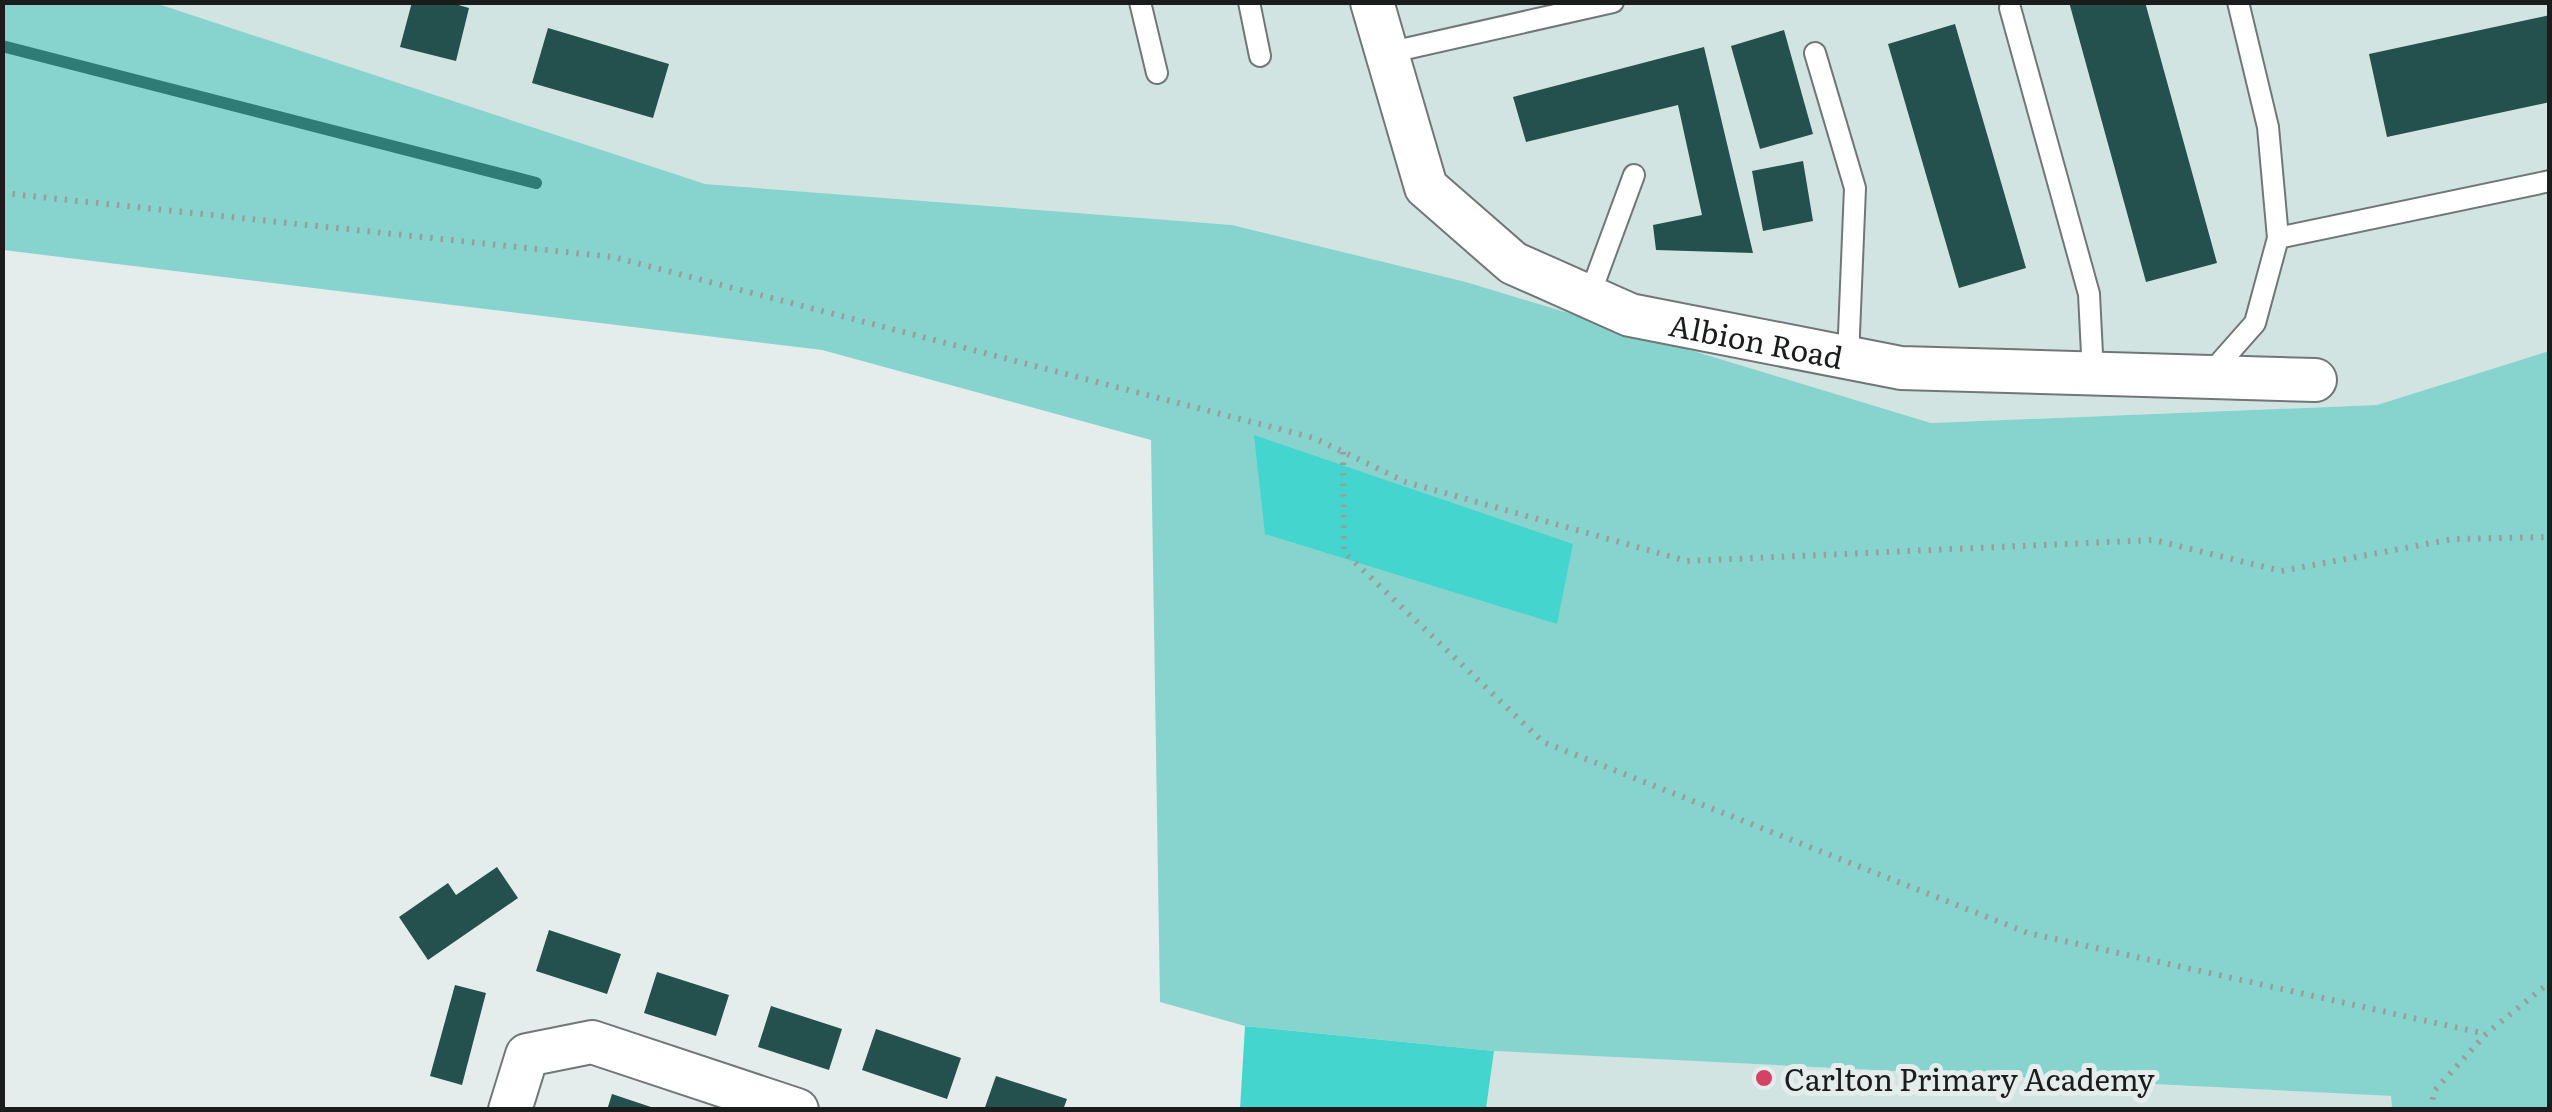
<svg xmlns="http://www.w3.org/2000/svg" width="2552" height="1112" font-family="Literata,serif">
  <style>
    .built { fill: #d2e4e2 }
    .green { fill: #87d4cf }
    .forest { fill: #44d6ce }
    .lines { fill: none; stroke-linecap: round; stroke-linejoin: round }
    .stream { stroke: #2f7c77; stroke-width: 12 }
    .building { fill: #24504d }
    .lane-casing { stroke: #707776; stroke-width: 24 }
    .street-casing { stroke: #707776; stroke-width: 46 }
    .path { stroke: #989e9d; stroke-width: 6; stroke-dasharray: 2.5 8; stroke-linecap: butt }
    .lane { stroke: #fff; stroke-width: 20 }
    .street { stroke: #fff; stroke-width: 42 }
    .poi-dot { fill: #d34366; stroke: #e5edec; stroke-width: 4 }
    .labels { text-anchor: middle; dominant-baseline: central; stroke-width: 10; stroke-linejoin: round; paint-order: stroke }
    .street-label { font-size: 30px; fill: #1a1d1c; stroke: #e5edec }
    .poi-label { font-size: 30px; fill: #1a1d1c; stroke: #e5edec; text-anchor: start }
  </style>
  <rect width="100%" height="100%" fill="#e5edec"/>
  <path class="built" d="M50,3H2549V351L2377,405L1931,423L1466,282L1232,225L705,184Z
    M1494,1051L2391,1096L2392,1109L1486,1110Z"/>
  <path class="green" d="M152,2L705,184L1232,225L1466,282L1931,423L2377,405L2549,351V1109H2392L2391,1096L1494,1051L1245,1026L1160,1002L1151,440L822,350L3,250V3Z"/>
  <path class="forest" d="M1254,435L1573,544L1557,624L1265,534Z
    M1245,1026L1494,1051L1486,1109H1240Z"/>
  <g class="lines">
    <path class="stream" d="M2,46L536,183"/>
  </g>
  <path class="building" d="M412,2H448L469,8L456,61L400,47Z
    M2069,2H2145L2217,263L2146,282Z
    M2550,15V102L2387,137L2369,54Z
    M1955,24L2026,268L1959,288L1888,44Z
    M548,28L669,64L653,118L532,83Z
    M1784,30L1813,134L1760,149L1731,46Z
    M1704,47L1753,253L1656,250L1653,225L1702,215L1678,105L1526,142L1513,97Z
    M1803,161L1813,221L1763,231L1752,171Z
    M497,867L518,898L428,960L399,917L448,883L456,895Z
    M549,930L621,954L607,994L536,971Z
    M657,972L729,995L716,1036L644,1013Z
    M455,985L486,993L462,1085L430,1076Z
    M771,1006L842,1029L829,1070L758,1047Z
    M876,1029L961,1058L947,1099L862,1070Z
    M996,1076L1067,1099L1063,1110H984Z
    M612,1094L657,1109V1110H607Z"/>
  <g class="lines">
    <defs>
      <path id="lane" d="M1140,2L1157,73
        M1249,2L1260,56
        M2010,8L2089,294L2093,374
        M1387,53L1613,2
        M1815,53L1855,188L1848,358
        M2278,238L2550,181
        M1589,297L1634,175
        M2209,375L2255,323L2278,238L2268,127L2238,2"/>
      <g id="street">
        <path id="s1" d="M1372,2L1426,187L1513,263L1630,315L1901,368L2315,380"/>
        <path d="M510,1110L527,1055L592,1042L797,1110"/>
      </g>
    </defs>
    <use href="#lane" class="lane-casing"/>
    <use href="#street" class="street-casing"/>
    <path class="path" d="M2,193L613,257L1314,438L1406,482L1687,561L2154,540L2281,571L2453,539L2550,537
      M1343,452L1344,552L1543,742L2028,933L2486,1034
      M2431,1110L2434,1091L2486,1034L2550,982"/>
    <use href="#lane" class="lane"/>
    <use href="#street" class="street"/>
  </g>
  <circle class="poi-dot" cx="1764" cy="1078" r="10"/>
  <g class="labels">
    <g class="street-label">
      <text stroke="none"><textPath href="#s1" startOffset="565">Albion Road</textPath></text>
    </g>
    <g class="poi-label">
      <text x="1784" y="1078">Carlton Primary Academy</text>
    </g>
  </g>
  <rect width="2552" height="1112" fill="none" stroke="#1a1d1c" stroke-width="10"/>
</svg>
